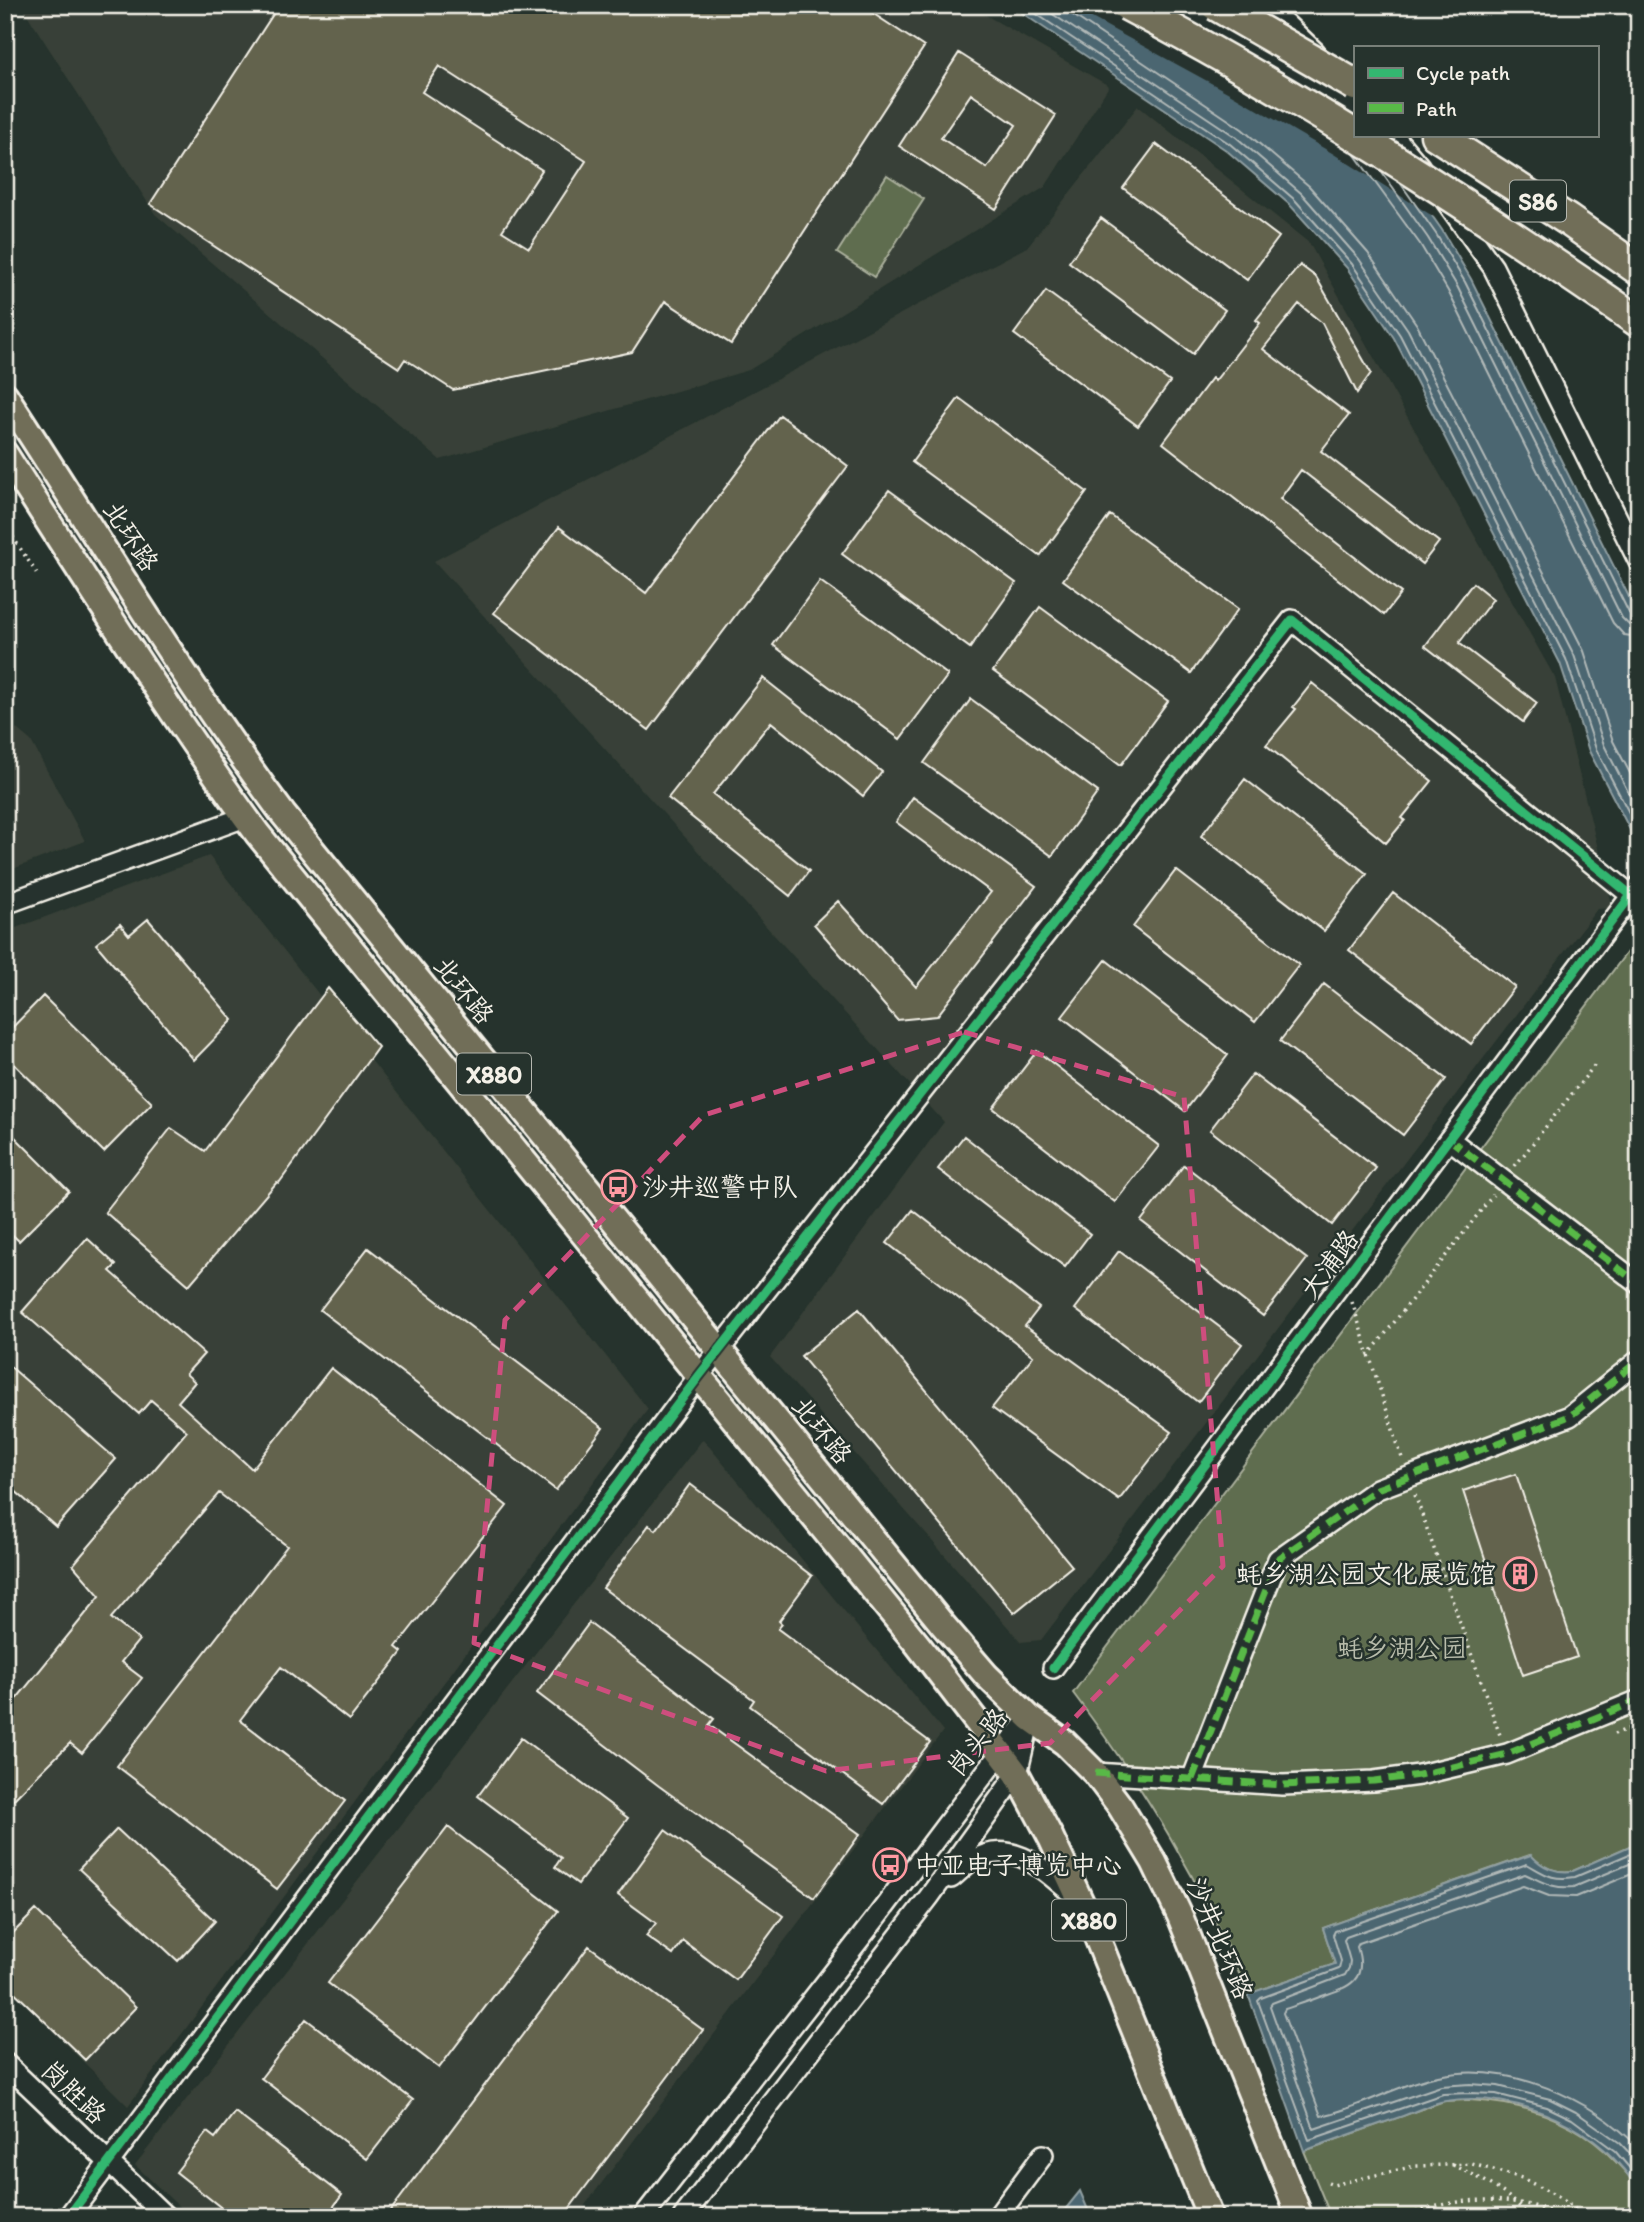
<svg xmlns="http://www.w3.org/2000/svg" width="1644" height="2222" font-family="Itim,'LXGW WenKai TC',sans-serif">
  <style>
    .built { fill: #384137 }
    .green { fill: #5f6d4f; stroke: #aaaf9c; stroke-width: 2 }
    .water { fill: #4c6671; stroke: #8f9ea1; stroke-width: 2 }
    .pier { fill: #26332d }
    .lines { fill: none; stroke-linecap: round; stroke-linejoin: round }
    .shore { stroke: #b1b9b8; stroke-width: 2 }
    .building { fill: #63634e; stroke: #f4f1e8; stroke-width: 2; fill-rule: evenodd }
    .minor-casing { stroke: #f4f1e8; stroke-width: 24 }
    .major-casing { stroke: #f4f1e8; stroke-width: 30 }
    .highway-casing { stroke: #f4f1e8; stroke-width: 35 }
    .path { stroke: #f4f1e8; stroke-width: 3.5; stroke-dasharray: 2 5; stroke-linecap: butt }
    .minor { stroke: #26332d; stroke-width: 19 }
    .major { stroke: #716e59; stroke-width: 24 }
    .highway { stroke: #716e59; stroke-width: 30 }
    .highway-bridge-casing { stroke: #f4f1e8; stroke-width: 35; stroke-linecap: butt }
    .highway-bridge { stroke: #716e59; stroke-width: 30 }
    .quiet { stroke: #58b947; stroke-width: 7; stroke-dasharray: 14 7; stroke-linecap: butt }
    .cycleway-casing { stroke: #26332d; stroke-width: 13 }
    .cycleway { stroke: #33b770; stroke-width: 9 }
    .marked { fill: none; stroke: #ce4e7e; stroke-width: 5; stroke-dasharray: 14 9; stroke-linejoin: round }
    .labels { text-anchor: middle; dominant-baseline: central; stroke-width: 5; stroke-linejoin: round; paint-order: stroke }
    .shield { fill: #26332d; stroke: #b6b8b0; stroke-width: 2 }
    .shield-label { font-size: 24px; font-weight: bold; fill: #f4f1e8 }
    .street-label { font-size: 26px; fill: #f4f1e8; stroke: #26332d }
    .poi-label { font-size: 26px; fill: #f4f1e8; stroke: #26332d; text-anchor: start }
    .park-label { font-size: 26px; fill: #b8bcab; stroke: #26332d }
  </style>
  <rect width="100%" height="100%" fill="#26332d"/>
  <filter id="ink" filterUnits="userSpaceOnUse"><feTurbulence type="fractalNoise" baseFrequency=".0143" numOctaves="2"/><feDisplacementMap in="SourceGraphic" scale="14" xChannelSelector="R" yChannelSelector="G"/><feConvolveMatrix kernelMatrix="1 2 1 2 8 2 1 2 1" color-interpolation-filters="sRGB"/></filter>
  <g filter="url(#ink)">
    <path class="built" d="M21,5H968L1109,86L1045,187L749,370L440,460L155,214Z
      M1138,106L1309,243L1555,678L1613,908L1597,909L1041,1640L1021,1642L770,1357L944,1122L434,561L1027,247Z
      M5,719L31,741L85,841L5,872Z
      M209,856L648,1409L128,2106L5,1984V932Z
      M703,1439L943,1731L576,2217H190L135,2165Z"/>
    <path class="green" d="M887,175L924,199L874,277L837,253Z
      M1639,936V1842L1573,1871C1555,1873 1543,1868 1530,1855L1323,1928L1335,1964L1248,1994C1201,1882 1147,1791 1073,1693Z
      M1470,2100C1524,2103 1576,2120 1615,2161C1623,2169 1633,2179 1638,2190C1641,2197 1639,2209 1639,2217H1331L1304,2151L1444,2101Z"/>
    <path class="water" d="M1010,5H1248L1355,135L1409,183L1442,230L1471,279L1639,617V847L1589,751L1560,663L1394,338L1347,268L1290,205L1226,150Z
      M1639,1842V2192C1604,2128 1517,2090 1446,2101C1431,2103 1415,2112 1400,2117C1368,2128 1336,2139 1304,2151L1248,1994L1335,1964L1323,1928L1531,1855C1543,1868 1555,1873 1573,1871Z
      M1080,2191L1091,2217H1059Z"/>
    <path class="pier" d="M1068,5H1253L1341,92L1355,109V135L1412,181L1439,220L1332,153L1231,94Z"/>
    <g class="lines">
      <path class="shore" d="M1023,5L1230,144L1295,200L1352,264L1400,335L1566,659L1596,749L1639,832
        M1039,5L1236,137L1301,193L1359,259L1408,330L1574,655L1604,745L1639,813
        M1058,5L1242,129L1309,186L1368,253L1417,325L1584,651L1613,741L1639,790
        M1355,155L1420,244L1448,291L1613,623L1624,635L1639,637
        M1380,170L1428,238L1457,286L1622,618L1629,625L1639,627
        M1401,184L1436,234L1465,282L1629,613L1633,617L1639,618
        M1639,1850L1575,1877C1552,1881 1545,1874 1527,1864L1335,1931L1333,1935L1341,1961L1339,1969L1261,1998L1258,2001L1309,2140L1443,2094L1470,2093L1496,2094L1547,2107L1572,2119L1615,2151L1639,2179
        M1639,1860L1574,1887C1552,1889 1543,1882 1525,1874L1346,1937L1344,1940L1350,1961L1349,1968L1345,1975L1272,2003L1270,2006L1314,2129L1441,2086L1470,2084L1498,2086L1550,2099L1576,2112L1620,2143L1639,2163
        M1639,1871L1576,1897L1549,1896L1523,1886L1359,1943L1357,1947C1368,1980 1350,1987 1322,1996C1310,2001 1297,2005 1285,2009L1283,2013L1321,2116C1361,2108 1398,2084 1438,2076C1508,2061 1591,2098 1639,2148"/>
    </g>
    <path class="building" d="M279,5H860L924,47L731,344L665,301L632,352L453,390L405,359L399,368L150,204ZM439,66L586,161L529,248L502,231L542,170L422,92Z
      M959,53L1056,115L996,209L899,146ZM971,94L1016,125L987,168L941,138Z
      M1156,144L1279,237L1247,280L1123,188Z
      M1101,218L1225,310L1193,354L1069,262Z
      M1300,265L1316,277L1371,373L1357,393L1322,323L1299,304L1263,349L1349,415L1321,451L1439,542L1422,564L1301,470L1280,499L1401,593L1384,615L1163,443L1212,378L1215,381L1260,323L1256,320Z
      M1046,291L1170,382L1138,426L1014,334Z
      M959,398L1087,492L1040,556L912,462Z
      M780,415L848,466L649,730L494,613L559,527L646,593Z
      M889,490L1016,583L970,648L842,554Z
      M1110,515L1238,609L1191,673L1063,580Z
      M820,581L948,675L900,739L773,645Z
      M1473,583L1493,599L1459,643L1537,703L1523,722L1425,646Z
      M1040,607L1168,701L1121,765L993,671Z
      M763,678L882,772L863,796L771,722L713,794L809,871L790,896L668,798Z
      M1312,683L1432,781L1402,818L1405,820L1386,843L1266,745L1296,709L1293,707Z
      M971,699L1098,792L1052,856L924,763Z
      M1245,779L1367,874L1324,931L1201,836Z
      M913,797L1036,886L937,1016L897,1020L814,924L838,901L916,987L991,892L896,822Z
      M1176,870L1299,965L1255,1022L1133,927Z
      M1393,893L1515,987L1471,1044L1349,950Z
      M148,919L233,1020L194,1060L96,944L120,924L129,935Z
      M1106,960L1228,1055L1185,1111L1062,1017Z
      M1324,984L1446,1079L1403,1135L1280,1041Z
      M328,988L378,1047L279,1183L277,1182L189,1285L105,1212L171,1128L205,1151Z
      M43,996L152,1103L104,1152L5,1055V1035Z
      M1037,1051L1159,1146L1115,1202L993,1108Z
      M1253,1074L1376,1168L1332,1225L1210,1130Z
      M5,1127L69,1191L19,1241L5,1228Z
      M964,1136L1090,1234L1065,1267L938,1169Z
      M1184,1165L1307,1259L1263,1316L1141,1221Z
      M913,1210L1039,1308L1025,1326L1172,1432L1119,1500L992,1408L1033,1356L887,1243Z
      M87,1238L116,1265L110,1271L204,1354L186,1374L195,1382L178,1402L252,1469L331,1368L507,1506L396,1647L402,1652L349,1720L281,1667L240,1720L345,1801L277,1889L117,1766L287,1546L219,1493L111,1618L139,1640L121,1662L142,1678L82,1753L70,1743L5,1808V1713L100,1596L73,1565L187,1431L151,1400L139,1414L22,1312Z
      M368,1248L603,1428L556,1490L320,1310Z
      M1119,1251L1242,1344L1198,1402L1075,1309Z
      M859,1309L1072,1566L1014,1613L801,1356Z
      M5,1362L116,1459L56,1527L5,1482Z
      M1516,1474L1577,1657L1523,1675L1463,1491Z
      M690,1484L812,1576L779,1621L782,1624L778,1629L930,1742L883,1804L750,1706L754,1700L603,1588L649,1525L656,1530Z
      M589,1623L714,1719L709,1725L860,1834L814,1898L659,1786L537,1693Z
      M521,1738L628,1818L578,1884L555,1867L561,1858L478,1796Z
      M448,1827L558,1911L439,2068L328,1983Z
      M117,1829L215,1921L178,1961L79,1869Z
      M665,1830L783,1916L736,1980L683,1941L673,1955L646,1936L656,1923L618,1895Z
      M36,1910L136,2007L85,2060L5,1983V1941Z
      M589,1946L703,2030L563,2217H386Z
      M306,2019L413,2100L367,2159L261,2078Z
      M235,2112L342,2195L326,2217H233L176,2172L207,2132L215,2138Z"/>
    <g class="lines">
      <defs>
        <path id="minor" d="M1266,5L1315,52
          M1393,135L1420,167
          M1445,200L1493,267L1639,562
          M5,904L245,817
          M1449,1139L1639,1284
          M1053,1668L1638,887
          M1095,1773L1283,1785L1374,1781L1419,1775L1507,1754L1639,1700
          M1192,1779L1278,1559L1377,1489L1570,1416L1639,1360
          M951,1878C958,1873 964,1865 972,1861C1013,1836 1046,1872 1076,1897
          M5,2063L166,2217
          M68,2217L699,1376L1292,620L1631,895
          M643,2217L876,1918L1001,1752L1030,1718
          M683,2217L929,1897L1017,1774L1029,1723
          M997,2217L1043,2155"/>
        <path id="major" d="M5,395C96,535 183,679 283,814L943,1625L986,1675L1030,1718L1065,1743L1095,1773L1120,1806L1154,1862L1180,1916L1300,2217
          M5,454C87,582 168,711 257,833L918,1645L1017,1774L1051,1838L1094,1930L1210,2217"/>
        <path id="highway" d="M1436,135L1568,220L1639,270"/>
      </defs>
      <use href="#minor" class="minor-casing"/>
      <use href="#major" class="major-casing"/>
      <use href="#highway" class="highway-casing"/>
      <path class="path" d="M5,525L39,577
        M1515,1166L1597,1062
        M1352,1302L1402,1458
        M1368,1356L1493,1195
        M1415,1495L1500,1735
        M1614,1734L1639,1725
        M1453,2165C1481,2178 1510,2193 1529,2217
        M1328,2183L1333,2185L1415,2166L1472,2164L1522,2178L1562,2199L1585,2217
        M1414,2214L1444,2217
        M1403,2217C1456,2196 1512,2193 1564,2217"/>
      <use href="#minor" class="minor"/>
      <use href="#major" class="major"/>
      <use href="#highway" class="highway"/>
      <defs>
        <path id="highway-bridge" d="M1127,5C1305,98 1474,208 1639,322
          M1216,5L1355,85"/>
      </defs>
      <use href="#highway-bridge" class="highway-bridge-casing"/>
      <use href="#highway-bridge" class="highway-bridge"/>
      <path class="quiet" d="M1449,1139L1639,1284
        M1095,1773L1283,1785L1374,1781L1419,1775L1507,1754L1639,1700
        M1192,1779L1278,1559L1377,1489L1570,1416L1639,1360"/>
      <defs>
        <path id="cycleway" d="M1053,1668L1638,886
          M68,2217L699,1376L1292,620L1631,895"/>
      </defs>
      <use href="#cycleway" class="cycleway-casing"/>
      <use href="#cycleway" class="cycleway"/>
    </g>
  </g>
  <path class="marked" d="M964,1032L1184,1097L1223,1566L1050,1743L826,1771L474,1643L505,1320L704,1115Z"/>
  <defs>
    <symbol id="bus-ring" viewBox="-11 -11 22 22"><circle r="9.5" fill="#26332d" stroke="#ff9aa2" stroke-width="1.5"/><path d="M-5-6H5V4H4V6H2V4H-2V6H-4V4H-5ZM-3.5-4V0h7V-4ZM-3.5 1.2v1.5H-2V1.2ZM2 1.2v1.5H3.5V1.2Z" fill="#ff9aa2"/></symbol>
    <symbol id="building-ring" viewBox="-11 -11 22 22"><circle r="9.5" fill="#26332d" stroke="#ff9aa2" stroke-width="1.5"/><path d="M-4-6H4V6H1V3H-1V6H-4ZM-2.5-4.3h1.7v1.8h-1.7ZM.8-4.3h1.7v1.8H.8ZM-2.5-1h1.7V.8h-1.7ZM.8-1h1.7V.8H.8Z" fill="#ff9aa2"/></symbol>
  </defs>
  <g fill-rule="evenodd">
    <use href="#bus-ring" x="599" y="1168" width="38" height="38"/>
    <use href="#building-ring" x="1501" y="1555" width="38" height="38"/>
    <use href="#bus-ring" x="871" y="1846" width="38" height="38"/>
  </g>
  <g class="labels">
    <g class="shield">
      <rect x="1510" y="180.5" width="56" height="41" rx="5"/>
      <rect x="457" y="1053.5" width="74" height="41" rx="5"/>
      <rect x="1052" y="1899.5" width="74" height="41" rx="5"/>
    </g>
    <g class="shield-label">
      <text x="1538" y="201">S86</text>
      <text x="494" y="1074">X880</text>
      <text x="1089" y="1920">X880</text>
    </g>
    <g class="street-label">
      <text transform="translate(131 536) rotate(57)">北环路</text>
      <text transform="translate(464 990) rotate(51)">北环路</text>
      <text transform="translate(1329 1264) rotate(-53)">大浦路</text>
      <text transform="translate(822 1430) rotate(51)">北环路</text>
      <text transform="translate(977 1742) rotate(-51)">岗头路</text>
      <text transform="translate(1220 1938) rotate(67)">沙井北环路</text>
      <text transform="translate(74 2092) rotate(44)">岗胜路</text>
    </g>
    <g class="poi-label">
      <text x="642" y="1187">沙井巡警中队</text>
      <text x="1496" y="1574" text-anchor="end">蚝乡湖公园文化展览馆</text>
      <text x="914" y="1865">中亚电子博览中心</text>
    </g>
    <g class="park-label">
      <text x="1402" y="1648">蚝乡湖公园</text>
    </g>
  </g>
  <rect width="1644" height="2222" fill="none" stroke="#26332d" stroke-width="28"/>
  <rect x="14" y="14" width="1616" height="2194" fill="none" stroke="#f4f1e8" stroke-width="2.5" filter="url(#ink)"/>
  <rect x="1354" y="46" width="245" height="91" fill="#26332d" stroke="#787f78" stroke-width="2"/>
  <rect x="1368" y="68" width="35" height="10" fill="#33b770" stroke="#787f78" stroke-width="2"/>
  <text x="1416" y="80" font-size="21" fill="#f4f1e8">Cycle path</text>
  <rect x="1368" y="103" width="35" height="10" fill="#58b947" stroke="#787f78" stroke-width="2"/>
  <text x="1416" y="116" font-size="21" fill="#f4f1e8">Path</text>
</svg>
